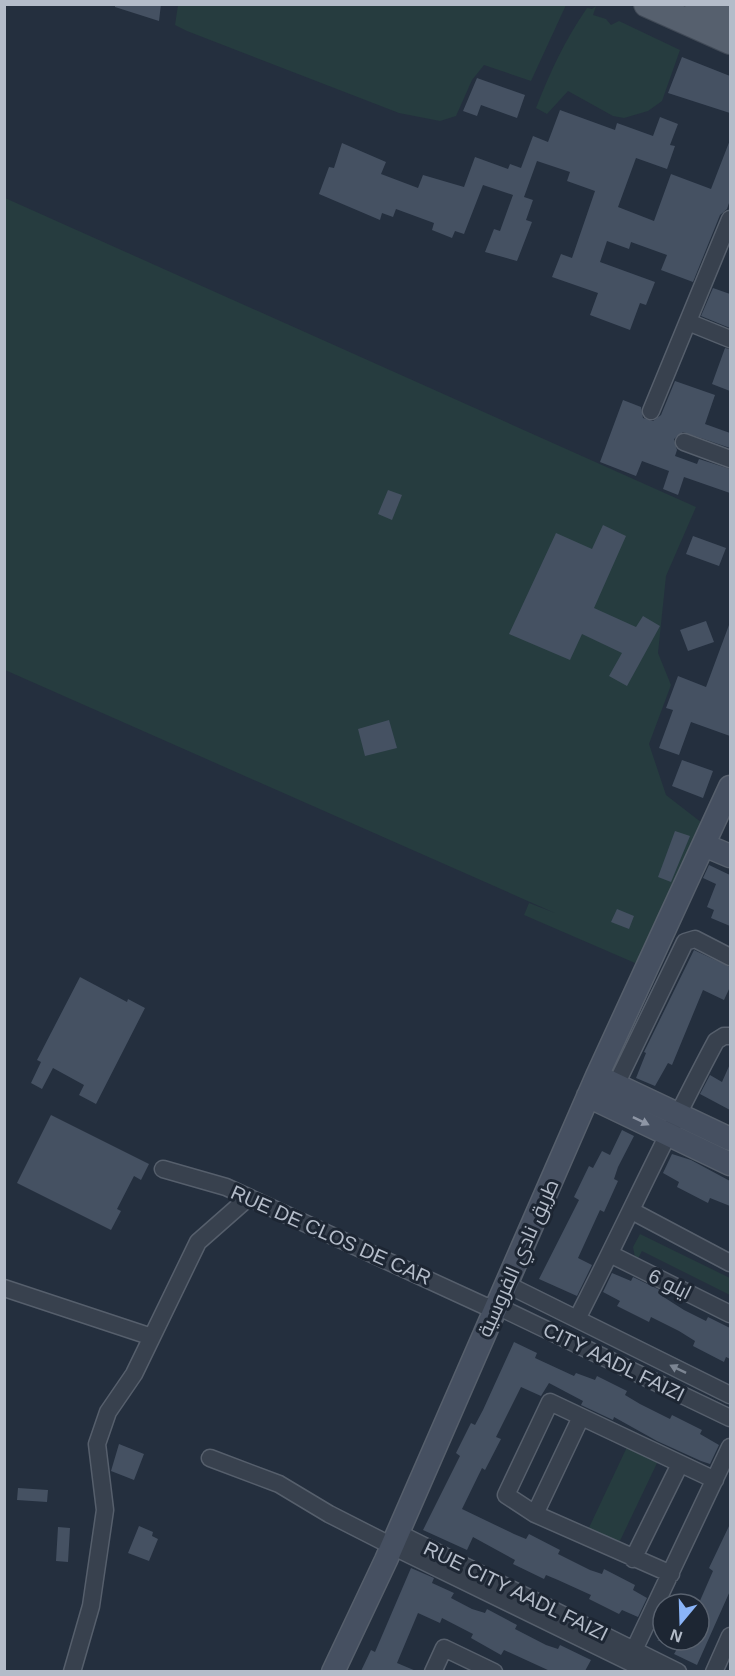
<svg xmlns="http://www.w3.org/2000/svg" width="735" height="1676" font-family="Helvetica,Cairo,sans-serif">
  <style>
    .green { fill: #263c3f }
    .building { fill: #455162 }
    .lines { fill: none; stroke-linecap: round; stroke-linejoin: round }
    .minor-casing { stroke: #565f6c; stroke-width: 19 }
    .secondary-casing { stroke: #565f6c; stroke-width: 25 }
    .primary-casing { stroke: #414a57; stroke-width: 28 }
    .minor { stroke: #38414e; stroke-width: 16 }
    .secondary { stroke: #465061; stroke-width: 22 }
    .primary { stroke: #56606e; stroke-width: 26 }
    .oneway { fill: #8e96a5 }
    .oneway2 { fill: #7c8592 }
    .labels { text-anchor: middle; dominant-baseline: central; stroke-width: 6; stroke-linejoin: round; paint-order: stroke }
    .street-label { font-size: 20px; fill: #b4bcc9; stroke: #1d2633 }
  </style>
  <rect width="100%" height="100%" fill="#242f3e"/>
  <path class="green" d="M178,5V4L566,5L531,81L484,65L472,80L456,116L440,121L399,113L187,31L175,25Z
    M596,6L593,15L606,19L611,25L619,21L680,50L662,101L648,111L624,118L613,116L568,91L547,114L536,108C550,72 565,40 587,8L592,9Z
    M5,198L696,507L666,576L658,653L671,685L649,744L666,795L706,826L646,953L635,963L524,915L529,903L555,913L5,670Z
    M640,1234L730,1278V1295L642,1251L636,1262L633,1247Z
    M627,1447L658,1461L617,1547L587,1532Z"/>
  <path class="building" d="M115,4H161L159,21L115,7Z
    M682,57L730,76V113L668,93Z
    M477,78L525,95L517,118L481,105L477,116L463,111Z
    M560,110L615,130L617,123L653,136L660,117L678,124L670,145L675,146L667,169L636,158L618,207L654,221L671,174L711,189L730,140V200L727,209L720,215L693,282L661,270L667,255L631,242L629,249L607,241L600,262L655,282L646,305L640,303L630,330L590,315L598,293L552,277L561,254L572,258L595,191L567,181L570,172L537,161L524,197L533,200L526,220L532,222L517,261L485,252L494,229L500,231L513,195L483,185L464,234L455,231L452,238L432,230L434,223L396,209L393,217L382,213L380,220L319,194L329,167L334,168L342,143L386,162L381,174L418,188L423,175L464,187L475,157L508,169L510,164L521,168L533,136L548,142Z
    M713,288L730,294V328L701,316Z
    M725,348L730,349V391L712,384Z
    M675,381L715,395L705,424L730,433V448L683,432L674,439L677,450L675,456L697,464L699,459L730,469V493L684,477L678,495L663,489L669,471L642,461L636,476L600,462L623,400L641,407L643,418L653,421L661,415Z
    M388,490L402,495L392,520L378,514Z
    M603,525L626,536L594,608L636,627L643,616L660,626L627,686L609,676L622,653L582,634L570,660L509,634L556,533L592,549Z
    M693,536L726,548L719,566L686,554Z
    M706,621L714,642L688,651L680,630Z
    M729,625L730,736L691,722L679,755L659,748L673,710L666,708L678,676L706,687Z
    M389,720L397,748L365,756L358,729Z
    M682,760L713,771L703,798L672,786Z
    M675,831L690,836L671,882L658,877Z
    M709,865L730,875V926L711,918L714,910L707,907L716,884L703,878Z
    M617,909L634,916L629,929L611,922Z
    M694,950L730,967V987L724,1000L703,990L672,1065L668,1063L655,1086L636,1078L646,1053L644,1052Z
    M80,977L127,1002L128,999L145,1008L96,1104L79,1095L84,1085L53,1068L42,1089L31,1083L41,1062L37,1060Z
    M730,1064V1110L700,1094L710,1075L722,1082Z
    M51,1115L149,1164L141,1180L134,1176L117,1209L121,1211L111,1230L17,1183Z
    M622,1130L634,1136L618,1167L614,1179L618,1181L604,1212L600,1210L578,1258L592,1265L577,1296L539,1279L579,1200L574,1197L589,1166L593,1168L602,1151L610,1155Z
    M672,1154L691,1160L730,1181V1206L710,1198L708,1203L677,1187L679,1182L663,1173Z
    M612,1273L631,1281L633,1277L664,1292L662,1296L684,1310L706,1321L708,1317L730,1328V1359L726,1357L724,1362L693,1346L695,1341L679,1331L651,1317L649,1322L617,1306L620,1301L603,1292Z
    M514,1342L537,1353L535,1358L574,1376L576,1373L595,1380L597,1376L627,1391L625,1395L640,1404L670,1419L672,1415L702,1430L700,1434L719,1445L710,1464L701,1461L657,1441L614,1417L613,1420L581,1405L583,1401L549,1383L541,1396L521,1387L496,1437L501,1439L485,1470L482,1468L462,1509L514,1534L526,1539L529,1534L560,1550L558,1554L590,1570L602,1574L604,1569L635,1585L633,1590L647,1598L638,1617L622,1610L619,1614L589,1599L591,1595L558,1580L546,1575L544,1579L513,1564L515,1560L473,1537L467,1550L423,1530L460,1456L456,1453L471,1423L475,1425L483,1410Z
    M119,1444L144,1454L134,1480L111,1471Z
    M18,1488L48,1490L47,1502L17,1500Z
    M730,1524V1591L697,1665L674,1654L677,1649L657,1640H699V1603L713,1571L709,1568Z
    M139,1526L153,1532L152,1536L158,1539L149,1561L128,1553Z
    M58,1527L70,1528L68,1562L56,1561Z
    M411,1568L434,1578L432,1583L454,1593L451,1598L472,1609L485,1613L487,1609L517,1625L515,1629L546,1645L558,1649L560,1645L591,1660L585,1671H550L504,1650L501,1655L471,1638L473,1634L442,1618L440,1623L418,1613L397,1663L416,1671H361L371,1650L375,1652Z"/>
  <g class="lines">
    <defs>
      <path id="minor" d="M688,322L730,339
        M651,411L730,219
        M684,442L730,459
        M611,1095L685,942L695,939L730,957
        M163,1169L226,1187L485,1306H497L730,1418
        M632,1211L730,1263
        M610,1254L730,1314
        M506,1284L730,1395
        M4,1288L152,1337
        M577,1319C624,1227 667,1132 716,1041L724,1036H730
        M210,1458L279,1484L329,1514L392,1546L650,1672
        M535,1514L581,1417
        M398,1533L678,1672
        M633,1559L680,1464
        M671,1574L535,1514L506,1495L550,1402L715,1480
        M634,1650L730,1447
        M72,1672L91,1606L105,1510L97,1444L108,1412L134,1374L198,1242L248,1198
        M433,1672L444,1648L494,1672
        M714,1672L730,1636"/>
      <path id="secondary" d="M704,845L730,856
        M597,1076L730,1139
        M588,1096L730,1164
        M333,1672L386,1560L597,1076L730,787"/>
      <path id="primary" d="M647,4L730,41
        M698,4L730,18"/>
    </defs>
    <use href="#minor" class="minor-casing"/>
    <use href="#secondary" class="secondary-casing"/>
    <use href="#primary" class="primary-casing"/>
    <use href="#minor" class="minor"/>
    <use href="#secondary" class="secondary"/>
    <use href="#primary" class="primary"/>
  </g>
  <defs><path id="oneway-solid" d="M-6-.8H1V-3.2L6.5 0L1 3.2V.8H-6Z" transform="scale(1.5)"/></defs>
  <use class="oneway" href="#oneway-solid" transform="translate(641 1121) rotate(26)"/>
  <use class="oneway2" href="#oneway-solid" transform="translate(678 1369) rotate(-154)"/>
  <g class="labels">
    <g class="street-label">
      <text transform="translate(331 1235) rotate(24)">RUE DE CLOS DE CAR</text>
      <text transform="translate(518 1258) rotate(-66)">طريق نادي الفروسية</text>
      <text transform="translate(670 1284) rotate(26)">ايلو 6</text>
      <text transform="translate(614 1362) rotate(26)">CITY AADL FAIZI</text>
      <text transform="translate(516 1591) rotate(26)">RUE CITY AADL FAIZI</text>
    </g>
  </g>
  <rect width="735" height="1676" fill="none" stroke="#b4bcc9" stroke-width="12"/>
  <g transform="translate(681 1622) rotate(199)"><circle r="28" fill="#1d2633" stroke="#59626f" stroke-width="1.5"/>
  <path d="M0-4.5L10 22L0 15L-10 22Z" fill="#8ab4f8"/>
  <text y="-9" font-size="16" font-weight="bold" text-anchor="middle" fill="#b4bcc9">N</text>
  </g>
</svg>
